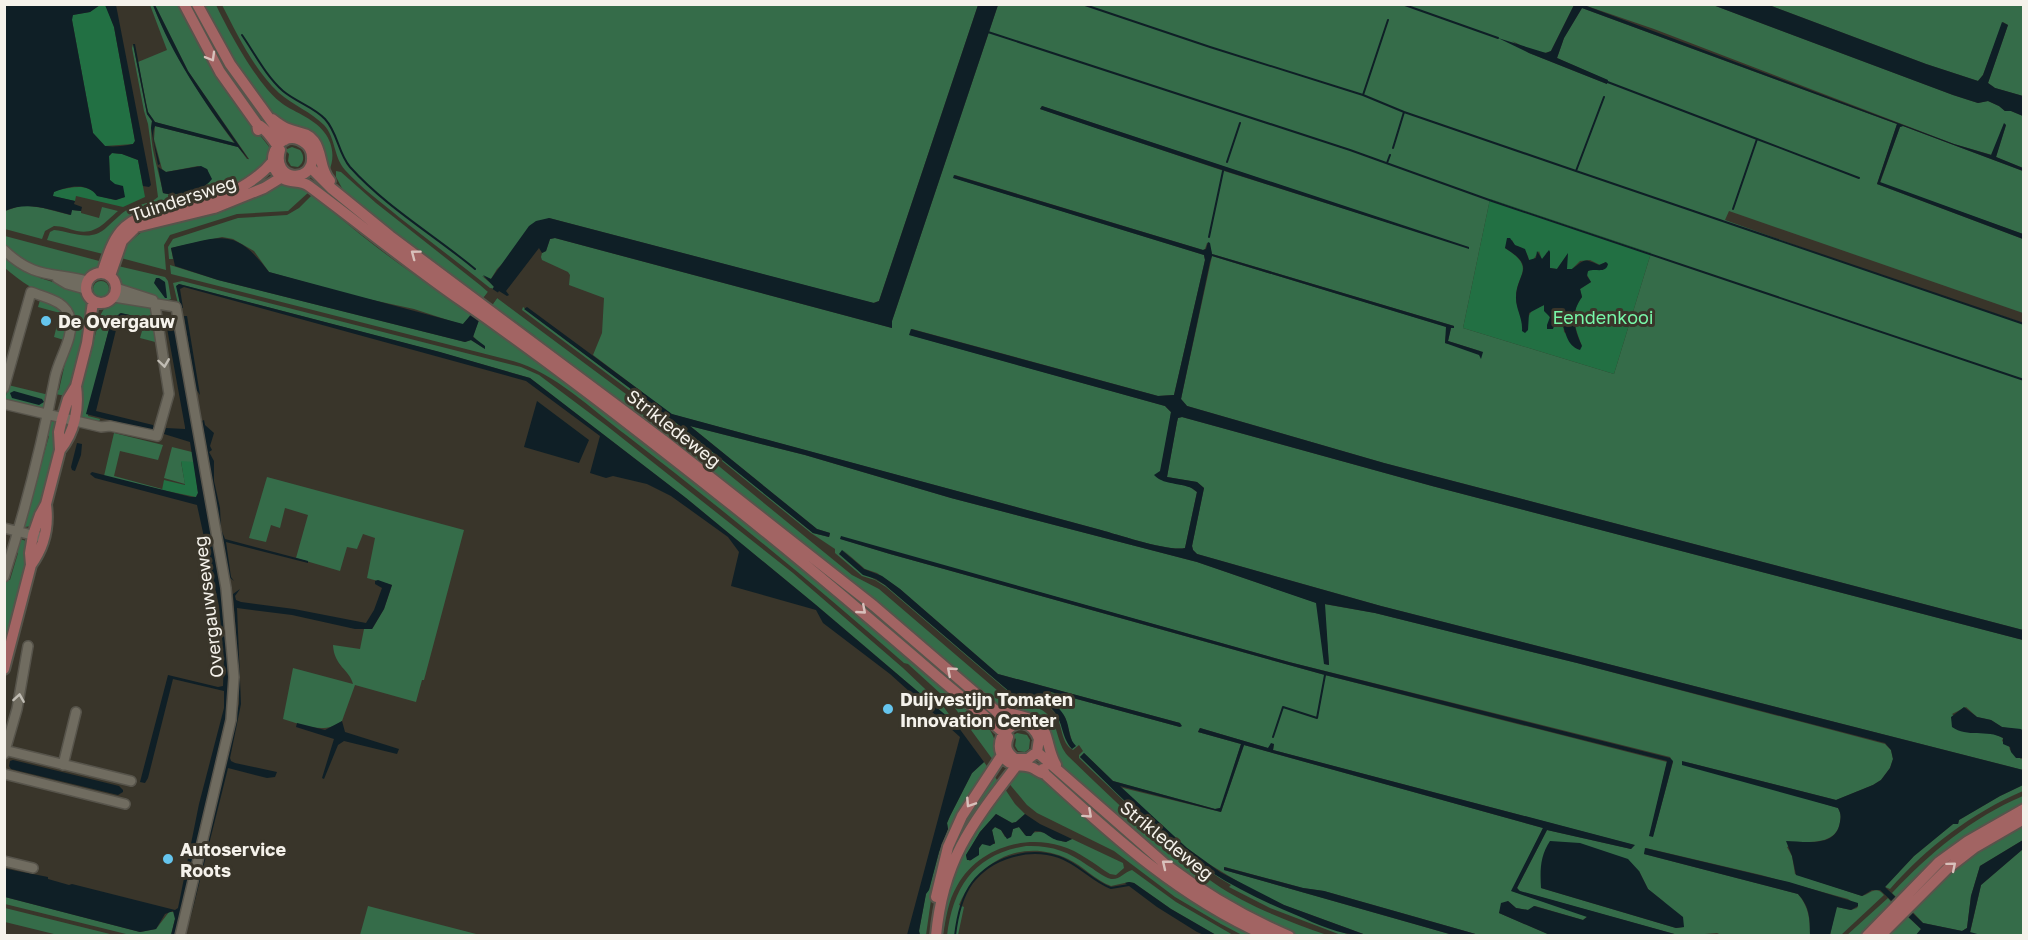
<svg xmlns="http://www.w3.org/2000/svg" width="2028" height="940" font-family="'Golos Text',sans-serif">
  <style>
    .green { fill: #356c49; fill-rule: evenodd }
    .forest { fill: #227043; fill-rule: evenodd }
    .water { fill: #0f1f26 }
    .pier { fill: #39352a }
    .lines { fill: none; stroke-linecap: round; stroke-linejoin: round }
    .stream { stroke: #0f1f26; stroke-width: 2 }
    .minor-casing { stroke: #57544b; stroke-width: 12 }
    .major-casing { stroke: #57544b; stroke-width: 14 }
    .minor { stroke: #706c60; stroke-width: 9 }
    .major { stroke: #a26463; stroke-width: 10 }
    .oneway { stroke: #d8c0bb }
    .oneway2 { stroke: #c0bcb3 }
    .poi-dot { fill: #65c5ee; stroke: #39352a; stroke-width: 2 }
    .labels { text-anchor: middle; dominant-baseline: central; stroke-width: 6; stroke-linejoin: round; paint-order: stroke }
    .street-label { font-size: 18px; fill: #f5f2eb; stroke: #39352a }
    .park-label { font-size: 18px; fill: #78f8a9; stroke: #39352a }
    .poi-label { font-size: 18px; font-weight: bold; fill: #f5f2eb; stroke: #39352a; text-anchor: start }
  </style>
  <rect width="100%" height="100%" fill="#39352a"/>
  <path class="green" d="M150,5H153C171,51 205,104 235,144L155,122L148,112L138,62L167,50Z
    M155,5H180L245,116L270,148V156L266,166L228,190L190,198V200L168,209L109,247H105L103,254L47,240L50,232L54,230C73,232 91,243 107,227C114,221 120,214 128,209C138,204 151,204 158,197L148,124L144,111L132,48L133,44L147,114L152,121C148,144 159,170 163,193C185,199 195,186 208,170L198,166L166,172L162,169L154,139L155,126L238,147L247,159H249L188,71Z
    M189,5H194L238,84L271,129L268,131L221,65Z
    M204,5H216C228,30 257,84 279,101C292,112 313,117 324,132C333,143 335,158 329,171L291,127L272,114L239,69Z
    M222,5H978L879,301L873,303L549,218L497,269L491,279L482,276L494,286L493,289L490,288C461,265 430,241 400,218C381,202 361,188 345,170C333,156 336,138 324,125C311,112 293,105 279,93C254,70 237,34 222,5Z
    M998,5H1574L1551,51C1539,57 1523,46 1512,41L1529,53L1607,84V80L1557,58L1564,38L1582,8L1897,124L1877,184L2023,239V313L1729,211L1725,220L1836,260L2023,323V630L1384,463L1187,406L1181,399L1212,256L1447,327L1445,343L1483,352L1448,341L1451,328L1454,326L1212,254L1209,243H1207L1205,249L1203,250L955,175L954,178L1204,255L1205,260L1174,395L1158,396L912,329L910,335L1165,406L1171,412L1170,421L1159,479L1190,487L1197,492L1185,548C1170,552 1119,535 1101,530L671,414L593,355L602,333L604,298L569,285L570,275L568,272L542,260L541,257L542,253L546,251L550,239L555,238L892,328V321ZM1042,106L1469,248L1224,171L1040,109ZM1490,199L1651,253L1614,374L1463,328Z
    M1584,5H1713L1953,95L1978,103L1988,101L1999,106L2005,111H2011L2023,116V168L1996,157L2006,125L2004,124L1992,155L1954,144L1654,29Z
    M1769,5H2023V96L1995,88L1988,83L2008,25L2003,22L1983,75L1978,81L1926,64Z
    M1903,126L2023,171V234L1880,183L1900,127Z
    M292,147L300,150C305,156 304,163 298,167L291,166L288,161L289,154L285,150Z
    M336,171L341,172L376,203L480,285L488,292L481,301L452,275L368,212L343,190L336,177Z
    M281,183L301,186L310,191L288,211L237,214L170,235L164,245L166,270L121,258L126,245L144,230L226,210Z
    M313,194C349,227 398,265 439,291C450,299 467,303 472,315L463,324H460L414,309L354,296L269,272L254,251L233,239L222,237L171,248L173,259H169L168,247L173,239L238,218L287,215L299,208Z
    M23,205L43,208L70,215L72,210L81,211V213L99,218L102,207L118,211C105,222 96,235 77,231C69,229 62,226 54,226L45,231L42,239L5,229V211Z
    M5,236L103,262L98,270L82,277L34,266L18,257L5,246Z
    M5,256L40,278L78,290L82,294L88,305C84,334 82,371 66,396L55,394L56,390H59L66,359L73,314L70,308L59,297L57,300C37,292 21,282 5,268Z
    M170,265L218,280L465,342L471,340L485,349L473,336L479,320L481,321L483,318C514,341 548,362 577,387C598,405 611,418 636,432L895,645L984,726L986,725C994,734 997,744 996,756L993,760L952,704L908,664L904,663C814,584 721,508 626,435C591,409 555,373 513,361L171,274Z
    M118,266L165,277L168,281L171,299L166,301L160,300L121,285L115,274Z
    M93 289a8 8 0 1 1 16 0a8 8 0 1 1-16 0Z
    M182,281L521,367L539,375L607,426L793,573L903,668L943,706L956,724L816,605L686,498L530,378L439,352L179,284L177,286L181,308H179L173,283Z
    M497,298L677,432L852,575L879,589L1005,697C1018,705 1035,703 1046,713C1059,724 1056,743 1068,756C1115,801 1161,847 1214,883C1247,906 1290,922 1327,935H1296L1277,928L1180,872L1115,817L1059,763L1052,752L874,599L857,590L556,356L535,336L515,321L490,308Z
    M40,300C64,307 69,315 64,340L54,337L60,313L38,307Z
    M118,301L150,307L159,343L140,338L142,331L132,324L135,322L134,316L120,313L109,329L89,409L88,416L100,419L99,422L81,417L83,399L81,398L80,390L101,314L105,307Z
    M523,307L714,452L813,533L829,537L830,533L817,529L690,426L805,455L951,498L1197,562L1317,603L1325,664L1329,665L1324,604L1375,613L1577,663L1885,744L1891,750L1893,759L1890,768L1881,780L1873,785L1836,800L1682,761L1838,808C1841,813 1841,816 1840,822C1837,843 1816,841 1801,843C1796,843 1791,846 1787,847L1792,856L1795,874L1862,896C1871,893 1876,885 1884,895L1841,935H1830L1836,908L1837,907L1851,910L1857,908L1858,906L1848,899L1761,875L1646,848L1644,854L1798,894C1809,907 1810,919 1810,935L1724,936L1717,933L1705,934L1708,935H1678L1519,891L1517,888L1547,830L1631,849L1634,845L1273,750L1274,744L1268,748L1200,728L1198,732L1241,744L1221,808L1215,809L1113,781L1084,753L1080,757L1137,812L1208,870L1234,885L1311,921L1350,935H1341L1270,908L1229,887L1231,885C1174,851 1127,804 1079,758V755L1083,751L1079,745L1073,750C1060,743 1063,723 1054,712C1042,698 1024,703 1010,693L886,587L875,580L862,576L835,553V549L811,533L701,444L522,310ZM841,537L1289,662L1670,757L1673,762L1653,836L1650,835L1667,762L1325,675L890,554L841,539ZM843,550L865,569L877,573L900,589L998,674L1180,723V727L1051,692L1048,699L1065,717L1072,741C1061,726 1057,707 1038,700C1028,697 1019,698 1010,692L885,585L867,575ZM1639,871L1648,889L1663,901L1684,927L1676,928L1541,888Z
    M8,385L49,395L46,406L43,409L5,401Z
    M1182,417L1432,486L2023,640V731L2002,727L1991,720L1977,717L1966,707L1952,714L1973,732L1992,733L2003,738L2002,741L2009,746L2010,750L2021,759L2023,758V770L1381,606L1197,554L1193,550L1192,546L1204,488L1197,482L1167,477L1177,422L1178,418Z
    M52,421L56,422L57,425C54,460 46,494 31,526L25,527L23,525L33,490L38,461H42L49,436L45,435L49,423Z
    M114,433L163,445L158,460L120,451L114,476L162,489V490L104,476Z
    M172,447L192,452L194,462H181L185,484L164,478Z
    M267,477L464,530L424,680H422L416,702L355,685L342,721C325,735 303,725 283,719L293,668L353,684C350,670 334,666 333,645L360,649L364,629H372L374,626L384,609L392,585L367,578L375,538L363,534L357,549L347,547L340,571L296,558L308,515L285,508L280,528L271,525L266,542L249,538Z
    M20,539L26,541V563L5,651V585L6,579L10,580L18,553L15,551Z
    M1017,733L1027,735L1030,740L1029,749L1025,752L1018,751L1015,746L1016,739L1012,736Z
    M1244,745L1543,828L1512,891L1588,916L1583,920L1535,906L1528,910L1516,908L1508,901L1499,913L1550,935H1479L1324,891L1303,888L1225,867L1224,870L1453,935H1366L1284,905L1247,887L1209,864L1187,848L1119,787L1221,812Z
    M984,762L989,769L978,785L931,900L926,935H920L919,931L926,893L929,889L939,852L948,829L947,823L950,816L972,773Z
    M1046,764L1101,816L1134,840L1165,867L1283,935H1274L1238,918L1129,844L1044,767Z
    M1023,771L1031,772L1041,778L1149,872L1163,877L1262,935H1242L1221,924L1175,897L1114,851L1037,813L1027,805L1007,781L1015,774Z
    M993,774L999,783L943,876L963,819Z
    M2023,785V791C1972,813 1927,847 1890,889L1885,887L1914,856L1953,824H1958L1959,820L2000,796Z
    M1003,786L1015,804L1025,814L1016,822L1012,823L996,814L980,832L966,855L967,859L970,861L979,853V848L982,844H995L992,830L995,827L1001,830L1005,837H1011L1013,829L1019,827L1025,835C1047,827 1045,837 1065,842L1072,839L1123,863L1124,868L1116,875L1110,874C1094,864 1079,851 1061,846C1022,834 977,850 957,886C948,901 946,918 943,935L939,936L941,916L960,852Z
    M2023,796V807L1897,898L1892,893C1930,853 1971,818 2023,796Z
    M2023,821V840L1980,866L1971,896L1967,928L1962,931L1923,923L1911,910L1959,861Z
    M1026,846C1050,845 1068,851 1087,865C1094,869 1103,877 1111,879C1120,880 1124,872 1132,870L1176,902L1233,935H1216L1171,909L1134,883L1129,882L1111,886C1095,880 1083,866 1068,859C1022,837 978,861 959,905L964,907L958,935L947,936C953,886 975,854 1026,846Z
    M2023,849V935H1981L1970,933L1981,885Z
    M5,897L140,932L156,929L169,912H175V919L171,935H130L5,904Z
    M1888,898L1892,903L1865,935L1846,936Z
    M368,906L480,935H360Z
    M5,908L114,935H58L5,922Z
    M1907,916L1921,929L1916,935L1883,936Z"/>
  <path class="forest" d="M100,5H106L114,27L135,141L133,144L105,146L93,133L72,20V15L90,12Z
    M112,153L122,154L138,160L145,197L123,207L76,196L75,201L52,196L54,192L58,190C73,187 88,183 98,196L115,200L125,197L110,180L109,156Z
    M1490,199L1651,253L1614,374L1463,328ZM1512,240L1515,246C1524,247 1527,252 1529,260H1533L1539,251L1542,260L1546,256L1547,252L1549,268L1557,269L1567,255V269H1572L1580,261L1590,260L1600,265L1606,262L1603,270L1591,269L1586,273L1591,282L1580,289L1582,297C1569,314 1575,328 1582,346L1564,332L1563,322L1560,320H1551L1544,305L1532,310L1523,327C1522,317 1517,309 1516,299C1515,274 1538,269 1505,248Z
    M181,461L194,462L198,493L196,497L162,490L164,480L185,485Z"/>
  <path class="water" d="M4,5H100L90,12L73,15L72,20L93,133L105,146C114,147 124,146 133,144L135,141L114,27L105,5H116L151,185L149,187L143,186L138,160L122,154L112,153L109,156L110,180L115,184L123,186L125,197L116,200L97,196C88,182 68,186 54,192L53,196L75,201L74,204L82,207L81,211L72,210L71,215C48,209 27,201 5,211Z
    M153,5H155L188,71L249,160L238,147L155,126C150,137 157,150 159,161L160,164L158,165L151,128L152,121L147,114L133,44H135L146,103L148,112L155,122L235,143C203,101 172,55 153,5Z
    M978,5H998L892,321V328L555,238L550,239L546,251L542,253L539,248L506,291L509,295L507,296L499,291L479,320L473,337L485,346V349L471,340L465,342L218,280L175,266L171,248C221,237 234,226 269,272L463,324L494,287L483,275L491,279L529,226L536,221L549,218L874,303L879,301Z
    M1574,5H1584L1954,144L1991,155L2004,123L2006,125L1996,157L2023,168V171L1903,126L1900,127L1880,182L2023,234V239L1877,184L1897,124L1582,8L1564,38L1557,58L1608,80L1607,84L1529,53L1498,38L1546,53L1551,51Z
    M1713,5H1769L1926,64L1978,81L1983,75L2002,22L2008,25L1988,83L1995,88L2023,96V116L2011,111H2005L1999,106L1988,101L1978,103L1953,95Z
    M1042,106L1469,247V249C1325,203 1182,158 1040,109Z
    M201,166L207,169L212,179C203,192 177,197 163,193L158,167L166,172Z
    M954,175L1203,250L1206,249L1208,242L1210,243L1212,254L1454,326V328H1451L1448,341L1483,352L1481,359L1479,355L1445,343L1446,327L1212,256L1210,262L1181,399L1187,406L1384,463L2023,630V640L1432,486L1182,417L1178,418L1177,422L1167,477L1197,482L1204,488L1192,546L1193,550L1197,554L1381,606L2023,770V785L2000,796L1959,820L1958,824H1953L1914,856L1885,887L1923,923L1962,931L1967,928L1971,896L1980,866L2023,840V849L1981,885L1970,932L1981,935H1916L1921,929L1880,890H1872L1862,896L1796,875L1792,856L1786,841C1803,841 1836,849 1840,822C1841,816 1841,814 1838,808L1682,765V761L1836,800L1873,785L1881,780L1890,768L1893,759L1891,750L1885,743L1577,663L1375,613L1325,604L1329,665L1324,664L1316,603L1197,562L951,498L805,455L690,426L817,529L830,533L829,537L813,533L679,425L524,309L527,307L672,414L1101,530C1119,535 1170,552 1185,548L1197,492C1186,481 1165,487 1154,475L1160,471L1171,412L1165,406L909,335L911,329L1158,396L1174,395L1205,260L1204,255L953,178Z
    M1507,238H1510L1515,245L1525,249L1529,260L1536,258L1537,251L1542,259L1549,250L1550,252V268L1557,269L1568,253L1567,269H1572C1586,259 1583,258 1599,265L1606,262L1608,264C1606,274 1596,268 1588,271L1587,276L1591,282L1580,289L1582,297C1570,313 1574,329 1582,346L1580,350C1565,345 1567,331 1560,320H1556L1553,329H1547V325L1550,317L1544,311V305L1529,313L1528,330L1525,333L1522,331C1523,318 1516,310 1516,298C1516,273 1538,268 1505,248Z
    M156,278H159L165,282L167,298H165L154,283Z
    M179,284L440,352L530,378L686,498L816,605L956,724L984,762L972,773L950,816L947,823L948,829L939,852L929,890L926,894L919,931L920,935H907L960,737L890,674L823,623L816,610L731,586L739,552L728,537L671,496L647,484L613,476L606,478L590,473L600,436L526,381L184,287L180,289L183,308H181L176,286Z
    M121,313L134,316L136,321L132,324L119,322L117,326L96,411L153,425L155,428L153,431L86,414L109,329L112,319Z
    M184,316H187L200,395L196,389Z
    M169,325H174L225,613L229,689L226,718L177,935H171L175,919L173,911L165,914L156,929L140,932L5,897L4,868C20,872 35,874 48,877V879L69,885L72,884L175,910L178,908L199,804L224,708V691L173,679L148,778L145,783L140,782L168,675L218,687L223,686L224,659L219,606L197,505L95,478L90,474L92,472L191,497H196L198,493L190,442L164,434L166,428L185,429V427L167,328Z
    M14,391L42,399L44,402L39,405L12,398L10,393Z
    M537,401L589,440L579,463L524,447Z
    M204,420L205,425L214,433L210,446L212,450L209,452L214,461V481L220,508L221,529L225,539L308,561V563L226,542L231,577L234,581L229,577L202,421Z
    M77,443L82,444L81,455L75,471L72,470L71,467Z
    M841,536L1289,662L1670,758L1673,761L1653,837L1649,836L1667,761L1325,675L890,554L840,539Z
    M842,550L864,569L882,576L900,589L998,674L1180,723L1182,726L1180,727L1051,692L1048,699C1056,705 1064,712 1067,722C1070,732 1069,739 1076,746L1072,749C1060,736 1064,719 1050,707C1038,697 1022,701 1010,692L885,585L876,579L863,575L839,554Z
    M378,580L392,585L384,609L372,629H355L292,615L237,608L241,704L230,758L231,761L235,763L277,772L275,777L267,778L228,768L190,920L239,704L238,661L233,594L240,589L235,596L236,600L241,602L294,609L366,623L374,610L382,588L375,584V581Z
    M1964,707L1977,717L1991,720L2002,727L2021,729L2023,731V758H2016L2011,752L2010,747L2003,744V738C1987,729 1967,738 1952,727L1951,717Z
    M342,721L345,732L399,749L397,754L344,741L338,745L324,779L322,778L334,739L296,727L297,723L325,730Z
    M1200,728L1268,748L1271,743L1274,744L1273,750L1635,845L1631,849L1547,830L1517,888L1520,891L1678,935H1550L1499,913L1501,903L1508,901L1516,908L1528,910L1534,906L1583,920L1587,917L1511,891L1543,828L1244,745L1221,812L1120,786L1187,848L1220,872L1284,905L1366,935C1341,936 1319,925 1296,915C1267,903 1237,889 1211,872C1162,840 1121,797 1080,757L1084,753L1113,781L1215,809L1220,808L1241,744L1198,732Z
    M13,760L119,786L123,790V792L118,795L11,769L9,766L10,761Z
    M996,814L1012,823L1016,822L1025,814L1040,824L1072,839L1066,842C1061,841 1055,840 1052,838C1045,834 1044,831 1035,831L1031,836H1026L1019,827L1013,829L1011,837L1007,839L1001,830L995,827L992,830L995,843L990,846L982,844L979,848V855L971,860H967L966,855L980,832Z
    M1550,841L1580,843L1628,859L1639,871L1648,889L1683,917L1684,927L1676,928L1541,888C1540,870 1540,856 1550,841Z
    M1645,848L1789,882L1858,903V906L1851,910L1837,907L1830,935H1810C1810,919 1810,907 1798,894L1644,854Z
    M1224,867L1303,888L1324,891L1479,935H1453L1224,870Z
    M1129,882L1134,883L1171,909L1216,935H1204L1197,932L1157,907L1125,883Z"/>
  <path class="pier" d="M491,288L500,294L481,321L471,314Z"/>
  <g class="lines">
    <path class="stream" d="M1082,4L1210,47L1363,95L1388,20
      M1402,4L1498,38
      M988,32L1350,150L1492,201L2024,380
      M242,35C255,54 266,76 283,91C296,102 314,107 325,119C338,133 338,153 350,167C386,207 434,235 475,269
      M1605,81L1757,139
      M1363,95L1404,112L1393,148
      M1404,112L1576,171L1604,97
      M1227,162L1240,123
      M1387,163L1390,155
      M1576,171L2024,324
      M1733,209L1757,139L1859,178
      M1209,237L1223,171
      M1273,737L1283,707L1317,718L1325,675
      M955,936C957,918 961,898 972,883C992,857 1029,847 1059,857C1079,864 1092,881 1111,888L1129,885"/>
    <defs>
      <path id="minor" d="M4,250C34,279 52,272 87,281
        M57,278L67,284L85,289
        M116,288L153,300
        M114,297L176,307
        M176,307L226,588L234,677L231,720L180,936
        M4,388L31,292C46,298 67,301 70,319C74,338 59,358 55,377C42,444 25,511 4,577
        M4,404L101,427L110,426L157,436L169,394L155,305
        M4,528L40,537
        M4,750L131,781
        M4,754L17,709L28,646
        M63,765L76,712
        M4,774L125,804
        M4,861L33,868"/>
      <path id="major" d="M184,4L220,72L257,124L258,130
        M197,4L230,64L285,140
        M272,119C277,123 282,127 288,129C298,133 307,132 314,141C323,153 319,169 330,181
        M257,124C267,129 274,141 280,150C271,182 314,184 312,157C312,151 309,146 305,143C281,124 259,164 284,179C292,183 301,180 309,186C360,224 410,265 462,301C550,362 634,428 718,494C793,553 866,615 939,678C960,696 983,714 1004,733L1008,737C1004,747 1007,753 1015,759H1028L1037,752L1039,739C1024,700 980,744 1010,763C1017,767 1025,764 1033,768C1037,770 1040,773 1045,774
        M310,167L331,188L390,236L663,440L874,606L995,710L1010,727
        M86 288a15 15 0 1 1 30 0a15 15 0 1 1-30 0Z
        M102,273C107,259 111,243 121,231C138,211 166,213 189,207C218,201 254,185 273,161
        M110,276L122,241L136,227L214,208L264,188L282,177
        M60,450C75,432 79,408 76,386
        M31,565L30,553L33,535L40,515L46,504L60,450L59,432L62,419L68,399L76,386L87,343L93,302
        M4,669L31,565C44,547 49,527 46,505
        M995,710C1011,715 1039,716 1045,733C1049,744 1050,755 1056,765
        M1037,752L1165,864C1204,893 1244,917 1289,936
        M1043,769L1045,774C1115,838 1179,897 1267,936
        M936,897L948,847L962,816L1002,755
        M936,936C943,857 975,820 1020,761
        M1867,936L1939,862L1968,841L2024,809
        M1880,936L1947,869L1974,848L2024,819"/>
    </defs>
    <use href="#minor" class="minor-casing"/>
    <use href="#major" class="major-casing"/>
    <use href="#minor" class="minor"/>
    <use href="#major" class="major"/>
  </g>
  <defs><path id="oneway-chevron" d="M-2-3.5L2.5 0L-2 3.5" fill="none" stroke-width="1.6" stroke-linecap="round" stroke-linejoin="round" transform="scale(1.5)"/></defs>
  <g class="oneway">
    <use href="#oneway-chevron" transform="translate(211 57) rotate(60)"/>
    <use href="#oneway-chevron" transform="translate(415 254) rotate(-143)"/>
    <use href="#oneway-chevron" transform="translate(862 610) rotate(41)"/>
    <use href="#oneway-chevron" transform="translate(951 671) rotate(-139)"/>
    <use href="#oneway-chevron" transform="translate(970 803) rotate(123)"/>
    <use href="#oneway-chevron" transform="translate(1088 814) rotate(42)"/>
    <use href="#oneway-chevron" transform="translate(1166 864) rotate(-141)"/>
    <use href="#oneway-chevron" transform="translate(1952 866) rotate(-40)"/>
  </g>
  <g class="oneway2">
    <use href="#oneway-chevron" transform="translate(164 363) rotate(82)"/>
    <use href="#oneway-chevron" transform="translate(19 698) rotate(-81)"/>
  </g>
  <g class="poi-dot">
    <circle cx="46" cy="321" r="6"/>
    <circle cx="888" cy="709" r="6"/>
    <circle cx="168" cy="859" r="6"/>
  </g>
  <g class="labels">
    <g class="street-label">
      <text transform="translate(183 198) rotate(-18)">Tuindersweg</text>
      <text transform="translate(674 428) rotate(38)">Strikledeweg</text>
      <text transform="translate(208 607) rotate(-97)">Overgauwseweg</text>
      <text transform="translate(1167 840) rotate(39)">Strikledeweg</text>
    </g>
    <g class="park-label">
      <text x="1603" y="317">Eendenkooi</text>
    </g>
    <g class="poi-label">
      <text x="58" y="321">De Overgauw</text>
      <text x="900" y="699">Duijvestijn Tomaten<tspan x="900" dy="21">Innovation Center</tspan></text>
      <text x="180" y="849">Autoservice<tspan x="180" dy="21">Roots</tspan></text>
    </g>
  </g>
  <rect width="2028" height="940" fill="none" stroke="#f5f2eb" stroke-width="12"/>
</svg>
